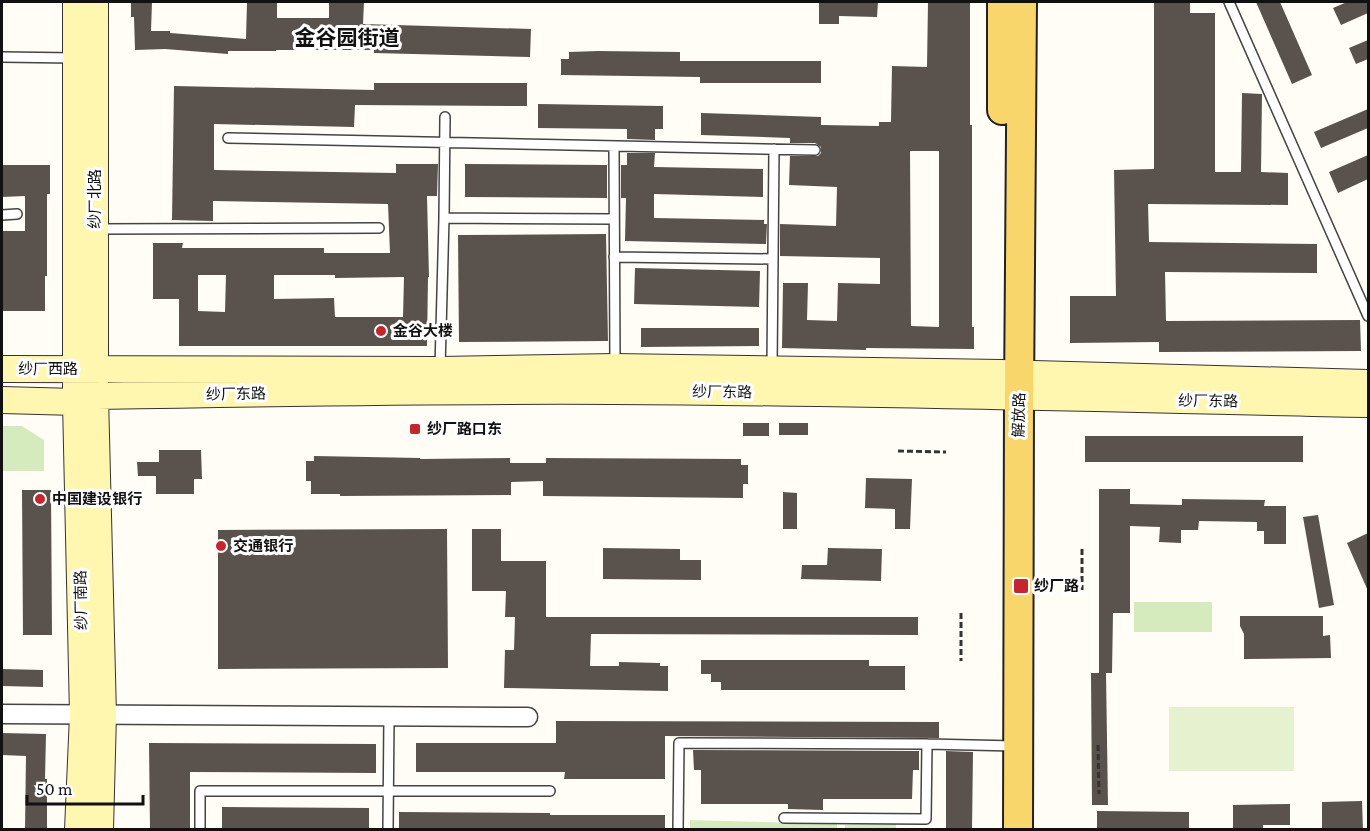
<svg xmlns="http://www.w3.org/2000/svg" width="1370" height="831" font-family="'Crimson Pro','Noto Sans SC',serif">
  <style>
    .green { fill: #d5ebbd }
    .pitch { fill: #e6f2cf }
    .building { fill: #5a524d; fill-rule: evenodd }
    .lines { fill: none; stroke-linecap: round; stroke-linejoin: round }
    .service-casing { stroke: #444; stroke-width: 12 }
    .minor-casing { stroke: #444; stroke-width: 21 }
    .secondary-casing { stroke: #333; stroke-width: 28 }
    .primary-casing { stroke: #222; stroke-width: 32 }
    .path { stroke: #333; stroke-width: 3; stroke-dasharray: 6 3; stroke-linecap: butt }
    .service { stroke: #fff; stroke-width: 9 }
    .minor { stroke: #fff; stroke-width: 18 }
    .secondary { stroke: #fff6b0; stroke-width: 26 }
    .primary { stroke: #f9d66b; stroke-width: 28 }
    .poi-dot { fill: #c4262e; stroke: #fff; stroke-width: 2 }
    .labels { text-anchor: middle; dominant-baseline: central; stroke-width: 6; stroke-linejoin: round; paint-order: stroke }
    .street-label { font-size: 15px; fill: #111; stroke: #fff }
    .poi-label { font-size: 15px; font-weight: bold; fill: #111; stroke: #fff; text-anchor: start }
    .district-label { font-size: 21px; font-weight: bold; fill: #111; stroke: #fff }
  </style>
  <rect width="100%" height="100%" fill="#fffdf5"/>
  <path class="green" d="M2,426H22L44,440V471H2Z
    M1134,602H1212V632H1134Z
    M690,820L837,824V829H690Z
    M896,824V829H845V825Z"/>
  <path class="pitch" d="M1169,707H1294V771H1169Z"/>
  <path class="building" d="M131,2H152L151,31H170V33L246,39L247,2H277V18H329V2H364L363,24L531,29L530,57L374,53V50H276V51H228V54L165,49L135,50L134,17H131Z
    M819,2H878L877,17L839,16V24H819Z
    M928,2H970V125H972V327H974V349L866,348V350L782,348L783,283H808L807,320L837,321L838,283L880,284V258L780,256V224L836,226L837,187L789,185L790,156H818L821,153V147L815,143H790V138L701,135V113L821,117V125L879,126V122H891L892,66L927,67ZM910,151H939V327L911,326Z
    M1154,2H1190V13H1215V172H1241L1242,93L1262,94L1261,172L1288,173V205L1148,204L1149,242L1317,244V273L1165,272L1166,321L1360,320L1361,351L1159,352V342L1070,343V296H1116L1114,170L1154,169Z
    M1256,2H1280L1312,75L1292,84Z
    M1347,2H1368V13L1341,25L1333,8Z
    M1368,40V59L1356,64L1349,48Z
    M598,51L680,52V61H821V83H700V77L561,75V59H569V52Z
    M374,83H527V106L355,105L354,127L214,124V170L396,173V164H438L437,196H427L429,277H428L427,346H179V299H153V243H183L182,248H324V253H390L388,204L213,201V221L172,220L174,86L374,90ZM198,275H226L225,312L198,311ZM274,275H335V278L404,277L403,317H335L334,298L274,299Z
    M538,104L663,106V129H655V140L627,139V129L538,128Z
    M1368,109V128L1321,148L1314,132Z
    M627,153H655L654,167L763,169V197L654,194V218L764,220V224H767L766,244L625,241L626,198H621V165H627Z
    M1368,155V179L1338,193L1329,172Z
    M465,164L607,165V198L465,197Z
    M2,165H50V194H47V276H45V311H2V231H25V196L2,197Z
    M606,234L608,341L459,342L458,235Z
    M635,268L760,271L759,307L634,304Z
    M641,328H759V346L641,347Z
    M743,423H769V436H743Z
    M779,423H808V435H779Z
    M1085,436H1303V462H1085Z
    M159,450H201L202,479H194V494H156V476H138L137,462H159Z
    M314,456L420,458V459L510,458V463H546V458L741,459V465H748V484H743V498L543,496V481L511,482V495L340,496V494H311V481H306V461H314Z
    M866,478L912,479L910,529H895V509L865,508Z
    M1099,489H1130V504L1182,505V499L1265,500L1264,506H1286V544H1264V531H1257V522L1199,521L1198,530H1181V543L1159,542L1160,527L1130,526V613H1113L1112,673H1106L1108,805H1092L1091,673H1099Z
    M22,490H51L52,635H23Z
    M783,492L797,493V529H783Z
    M1318,515L1334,605L1319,608L1303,517Z
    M447,529L448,668L218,669V530Z
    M472,529H501V561H546V617H918V635L591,634L590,666H619V662L660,663V666H668V691L504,688L505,650H514L515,617H505L506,591H472Z
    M1368,533V591L1347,543Z
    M603,548L680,549V560H701V580L603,579Z
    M828,548L882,549L881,581L801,579L802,565H827Z
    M1240,616H1323V636L1330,635L1331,658L1244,659V634L1240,626Z
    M701,660H869V666H905V690H721V682H711V674H701Z
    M2,669L43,670V687L2,686Z
    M556,721L939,722V738L665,736V779H564L565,772H416V743H556Z
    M2,733L46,734L45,779H47V830H25L26,756L2,755Z
    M149,743L376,744V773L190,772V830H150Z
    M693,750L919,751V770H913L912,799H823V810L788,809V804H701V770H694Z
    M946,751L973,752L972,830H946Z
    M1362,801L1363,830H1322V802Z
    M1290,804V825H1263V830H1233V805Z
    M222,807L369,808V830H222Z
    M1097,811L1189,812V830H1097Z
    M399,812L550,813V815H665V830H399Z"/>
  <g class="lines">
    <defs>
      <path id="service" d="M1229,2L1368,316
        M2,57L74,58
        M228,138L815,150
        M614,146L615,365
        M2,215L17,214
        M444,218L614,219
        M97,229L379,228
        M614,257L773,259
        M772,367L774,149
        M440,368L444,218L445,117
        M784,818L926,819L927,744
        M200,830V791H550
        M388,830L389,716
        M678,830L679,743L927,744L1015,746"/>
      <path id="minor" d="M2,714L528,717"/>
      <path id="secondary" d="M76,2V402L83,715L78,830
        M95,2V396L103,715L100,830
        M2,369L440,370L615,367L1001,373L1368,383
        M2,400L76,402L95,396C268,393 440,390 613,391C865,392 1117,399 1368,404"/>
      <path id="primary" d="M1002,110V2
        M1018,830L1019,397L1022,2"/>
    </defs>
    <use href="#service" class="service-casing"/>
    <use href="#minor" class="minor-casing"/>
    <use href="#secondary" class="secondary-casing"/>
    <use href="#primary" class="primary-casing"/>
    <path class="path" d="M898,451L946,452
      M1082,549V590
      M961,613V661
      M1098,745L1099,794"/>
    <use href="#service" class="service"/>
    <use href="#minor" class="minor"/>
    <use href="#secondary" class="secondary"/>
    <use href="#primary" class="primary"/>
  </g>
  <g class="poi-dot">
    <circle cx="381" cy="331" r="6"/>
    <rect x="409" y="423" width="12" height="12" rx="3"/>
    <circle cx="40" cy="499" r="6"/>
    <circle cx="221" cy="546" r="6"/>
    <rect x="1013" y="578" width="16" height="16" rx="3"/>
  </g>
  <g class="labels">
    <g class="street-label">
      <text transform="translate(95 199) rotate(-90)">纱厂北路</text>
      <text x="48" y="369">纱厂西路</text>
      <text transform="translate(722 392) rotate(1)">纱厂东路</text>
      <text transform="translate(236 394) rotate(-1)">纱厂东路</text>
      <text transform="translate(1208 401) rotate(1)">纱厂东路</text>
      <text transform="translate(1019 415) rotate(-89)">解放路</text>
      <text transform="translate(81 600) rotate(-91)">纱厂南路</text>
    </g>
    <g class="poi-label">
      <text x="393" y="331">金谷大楼</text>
      <text x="427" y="429">纱厂路口东</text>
      <text x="52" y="499">中国建设银行</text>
      <text x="233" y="546">交通银行</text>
      <text x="1034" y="586">纱厂路</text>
    </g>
    <g class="district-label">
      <text x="347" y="38">金谷园街道</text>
    </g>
  </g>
  <rect width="1370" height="831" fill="none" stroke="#111111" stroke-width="6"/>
  <path d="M27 795v9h116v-9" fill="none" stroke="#111111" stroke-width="3"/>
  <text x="36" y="795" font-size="18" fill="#111111" stroke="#ffffff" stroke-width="4.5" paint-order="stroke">50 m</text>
</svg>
